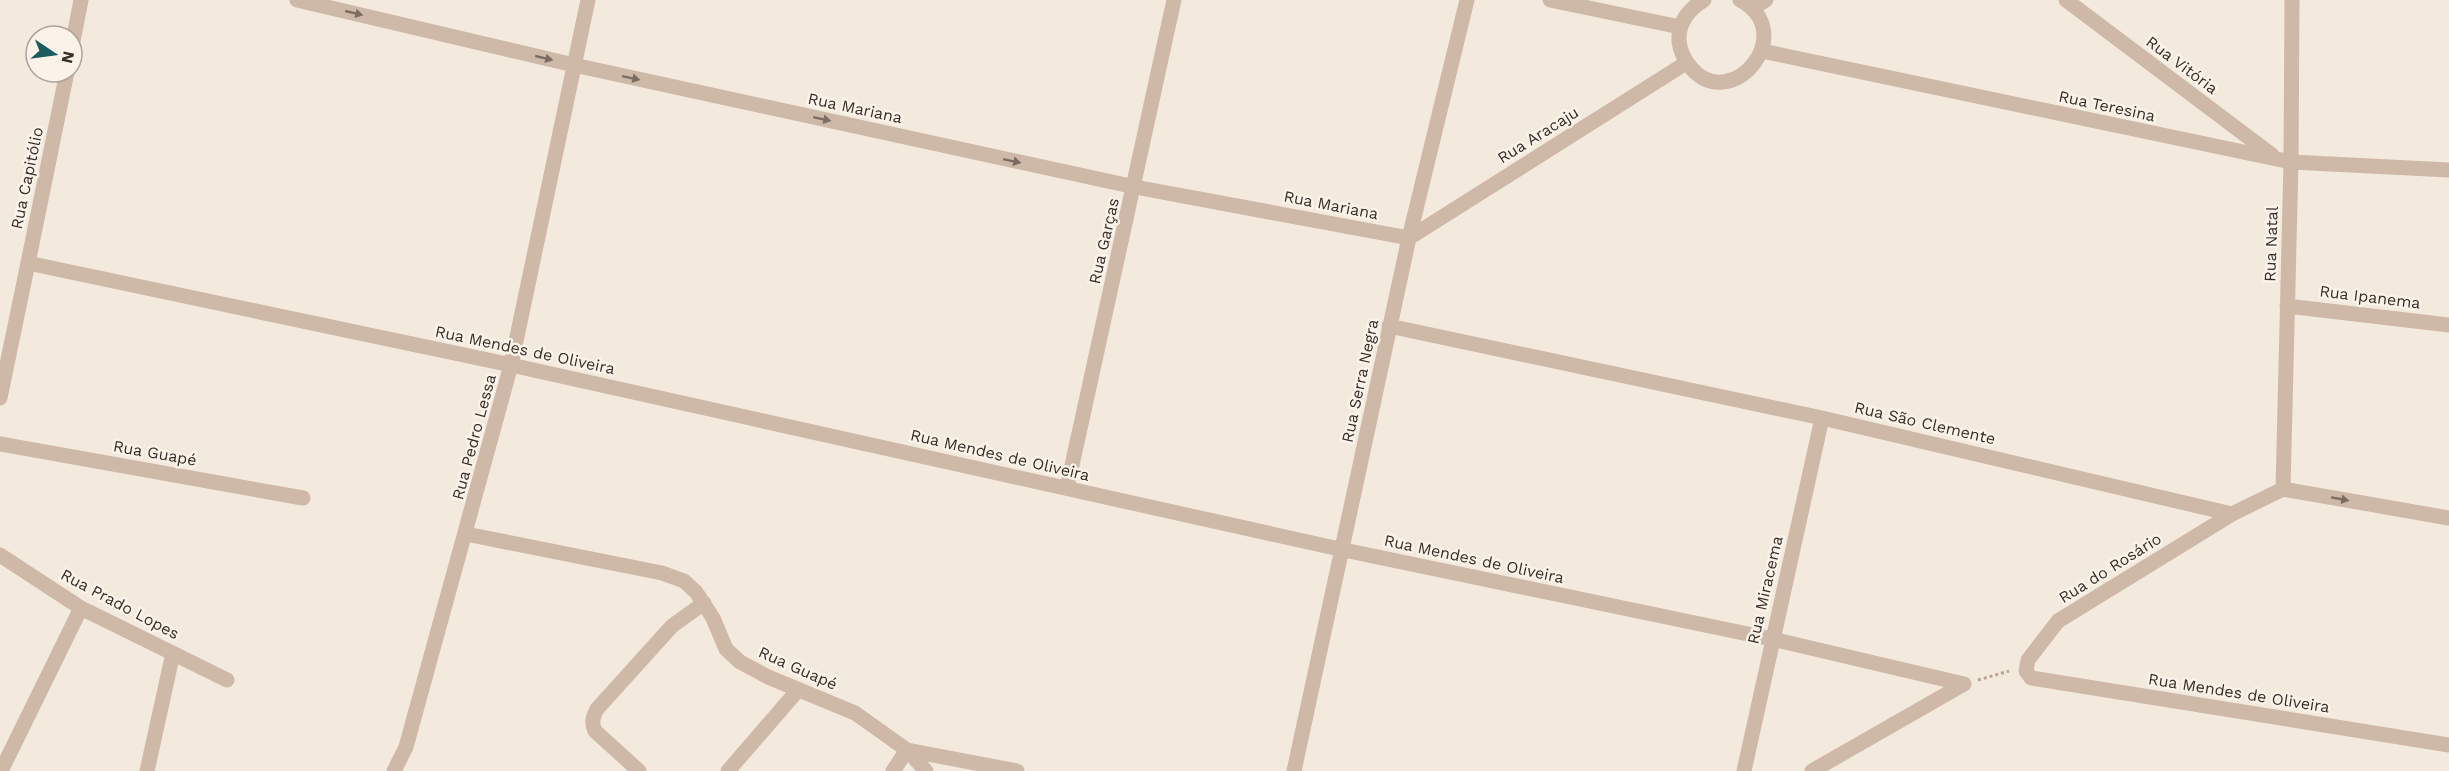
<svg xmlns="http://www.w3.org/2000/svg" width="2449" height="771" font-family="'Work Sans',sans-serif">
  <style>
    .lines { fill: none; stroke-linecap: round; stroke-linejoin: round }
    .path { stroke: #baa291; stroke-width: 3; stroke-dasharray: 3 3; stroke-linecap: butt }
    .minor { stroke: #ceb8a7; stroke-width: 15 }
    .tertiary { stroke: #ceb8a7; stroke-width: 15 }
    .oneway { fill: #7d6c61 }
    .labels { text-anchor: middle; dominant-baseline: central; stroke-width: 5; stroke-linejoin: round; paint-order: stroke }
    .street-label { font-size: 16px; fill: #3a2d28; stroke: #fbf3ea }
  </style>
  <rect width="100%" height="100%" fill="#f4e9dd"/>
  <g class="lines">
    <path class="path" d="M1978,680L2009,671"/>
    <path class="minor" d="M1550,0L1680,27
      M1704,0C1689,9 1678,22 1679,41C1680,52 1685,61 1692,69C1733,114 1800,32 1740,0
      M2066,0L2272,155
      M1752,9L1766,0
      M72,46L81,0
      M1762,51L2291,162L2449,170
      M574,65L1135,187L1409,238L1686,63
      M28,263L67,72
      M2287,306L2449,325
      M1389,326L1822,418L2232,514
      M511,365L1344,550L1772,639L1964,684
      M0,444L303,498
      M1067,488L1174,0
      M2283,489L2291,162L2292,0
      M2449,518L2283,489L2232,514L2058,621L2028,660L2026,671L2031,678L2449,745
      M466,534L662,573L684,581L696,592L713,618L726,649L740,662L768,677L855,713L907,750L926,771
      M0,555L81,608L227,680
      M1,771L81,608
      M147,771L173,653
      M639,771L595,731C591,722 593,717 597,709L672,626L704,603
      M728,771L798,690
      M893,771L907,750L1017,771
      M1294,771L1409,238L1467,0
      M1744,771L1822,418
      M1812,771L1964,684"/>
    <path class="tertiary" d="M297,0L574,65
      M0,398L28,263L511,365
      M394,771L406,747L511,365L588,0"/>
  </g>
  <defs><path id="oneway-solid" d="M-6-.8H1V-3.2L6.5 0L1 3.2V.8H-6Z" transform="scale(1.5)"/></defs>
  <g class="oneway">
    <use href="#oneway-solid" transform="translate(354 13) rotate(13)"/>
    <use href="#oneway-solid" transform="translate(544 58) rotate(13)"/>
    <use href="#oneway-solid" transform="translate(631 78) rotate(12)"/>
    <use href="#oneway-solid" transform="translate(822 119) rotate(12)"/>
    <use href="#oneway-solid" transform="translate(1012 161) rotate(12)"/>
    <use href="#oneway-solid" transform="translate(2340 499) rotate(10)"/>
  </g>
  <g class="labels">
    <g class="street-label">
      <text transform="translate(2182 65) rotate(37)">Rua Vitória</text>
      <text transform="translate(2107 106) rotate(12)">Rua Teresina</text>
      <text transform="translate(855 108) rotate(12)">Rua Mariana</text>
      <text transform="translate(1538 135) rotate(-32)">Rua Aracaju</text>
      <text transform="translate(27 178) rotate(-78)">Rua Capitólio</text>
      <text transform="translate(1331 205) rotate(11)">Rua Mariana</text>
      <text transform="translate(1104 241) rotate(-77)">Rua Garças</text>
      <text transform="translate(2271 244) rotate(-88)">Rua Natal</text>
      <text transform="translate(2370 297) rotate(7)">Rua Ipanema</text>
      <text transform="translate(525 350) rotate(12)">Rua Mendes de Oliveira</text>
      <text transform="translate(1360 381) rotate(-78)">Rua Serra Negra</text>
      <text transform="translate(1925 423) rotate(13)">Rua São Clemente</text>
      <text transform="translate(474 437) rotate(-75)">Rua Pedro Lessa</text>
      <text transform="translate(155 453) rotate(10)">Rua Guapé</text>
      <text transform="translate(1000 455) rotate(13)">Rua Mendes de Oliveira</text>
      <text transform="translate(1474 559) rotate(12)">Rua Mendes de Oliveira</text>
      <text transform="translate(2110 568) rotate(-32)">Rua do Rosário</text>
      <text transform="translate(1765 590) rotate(-77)">Rua Miracema</text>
      <text transform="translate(120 604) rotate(28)">Rua Prado Lopes</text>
      <text transform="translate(798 668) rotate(24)">Rua Guapé</text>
      <text transform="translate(2239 693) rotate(9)">Rua Mendes de Oliveira</text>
    </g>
  </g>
  <g transform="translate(54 54) rotate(103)"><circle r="28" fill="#fbf3ea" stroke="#aea49c" stroke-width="1.5"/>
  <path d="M0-4.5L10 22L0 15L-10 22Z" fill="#1a5c5f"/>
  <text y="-9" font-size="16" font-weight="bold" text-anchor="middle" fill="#3a2d28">N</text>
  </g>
</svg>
